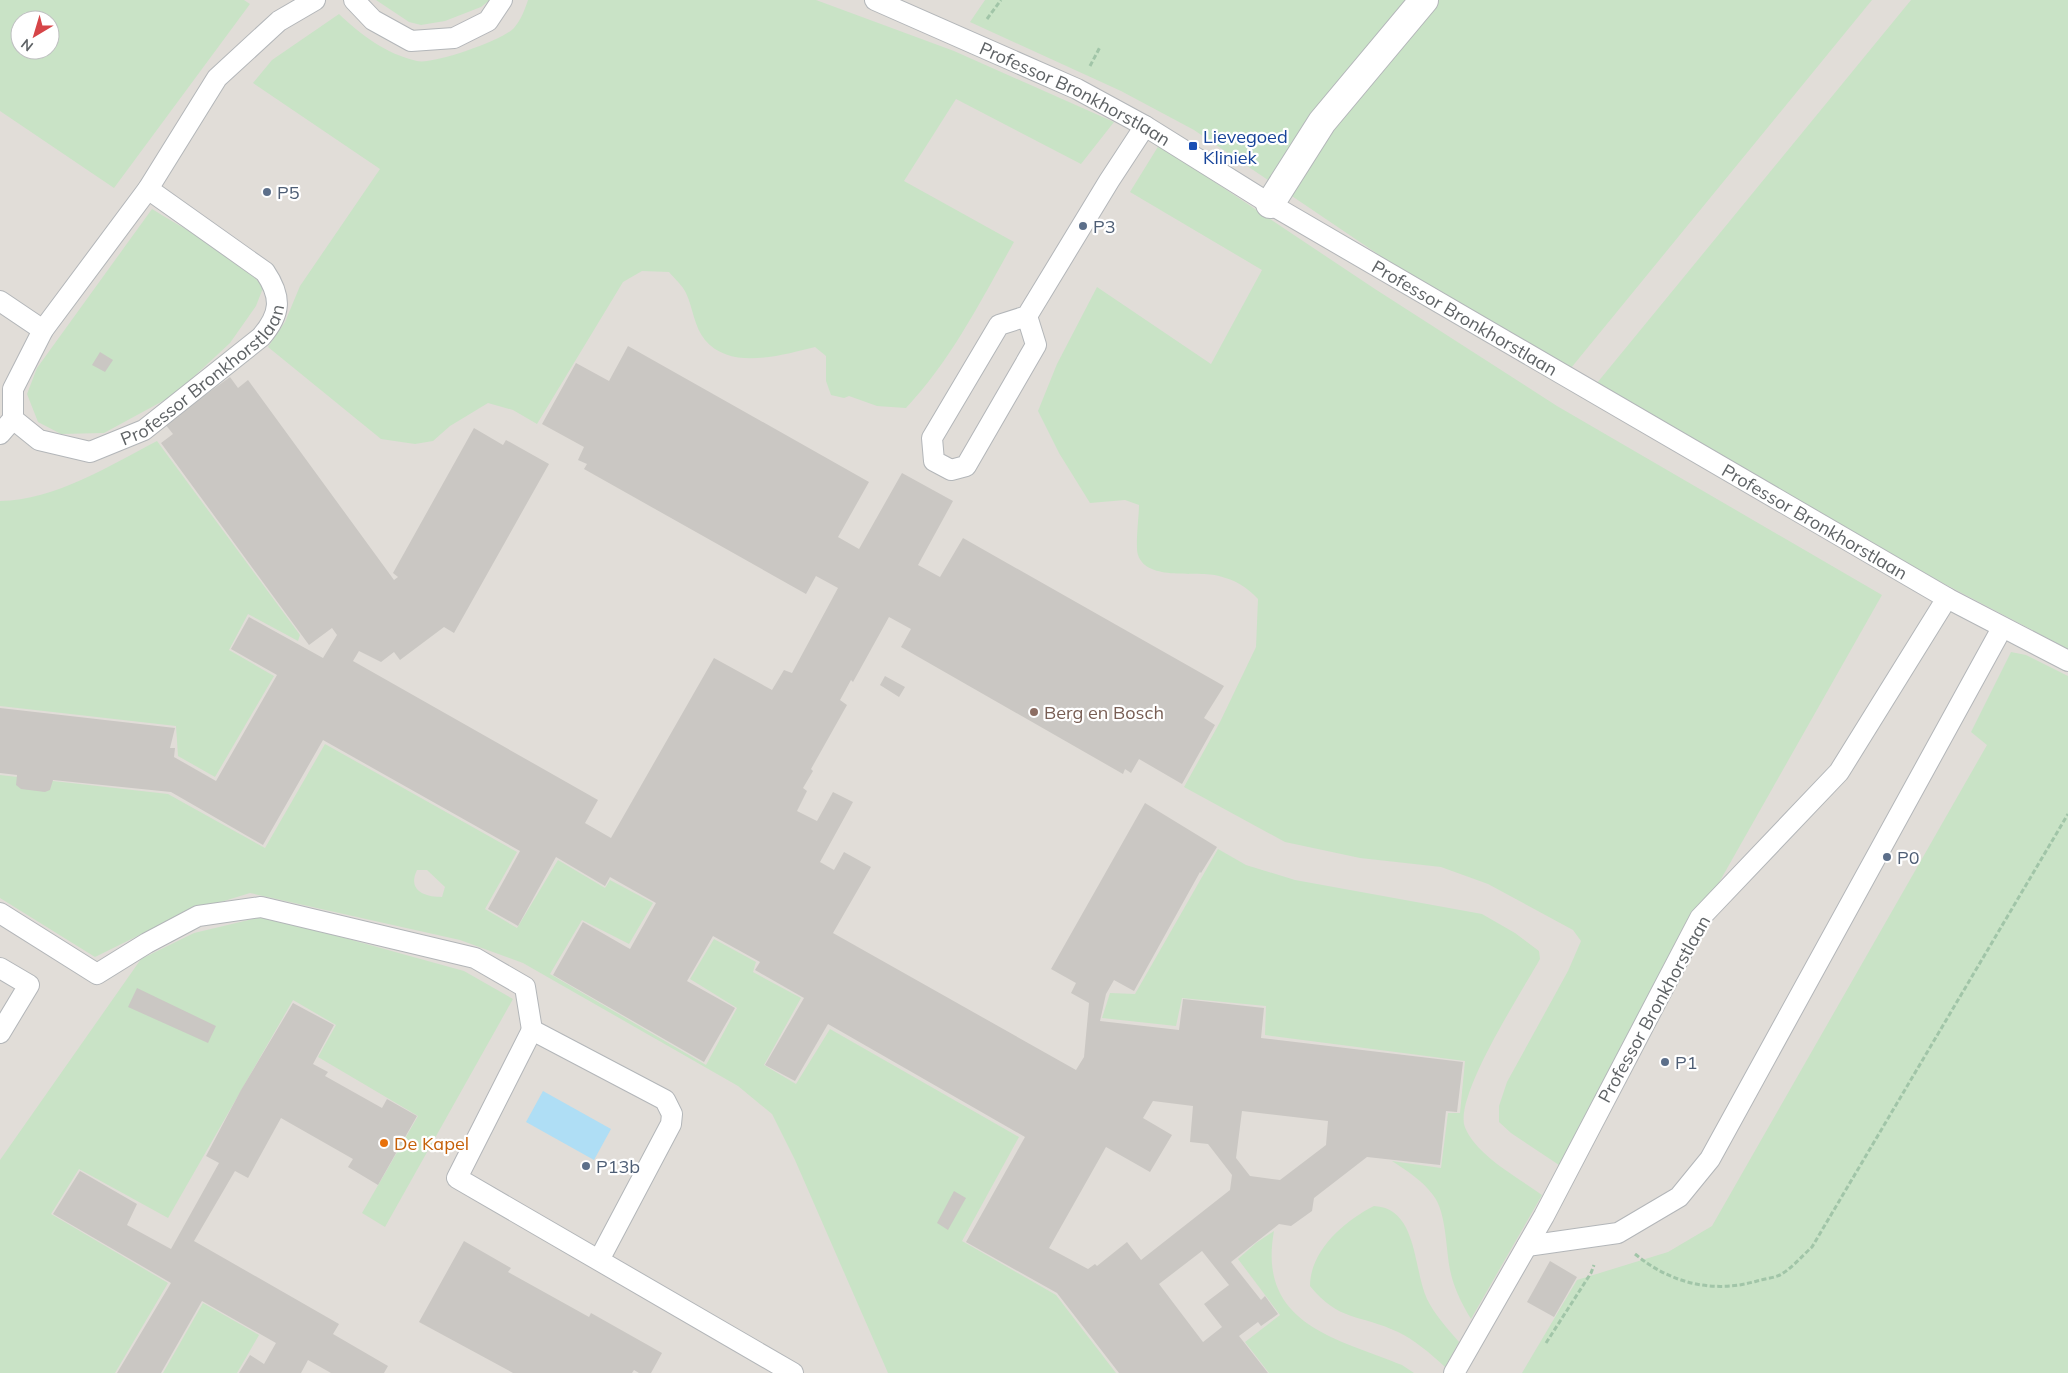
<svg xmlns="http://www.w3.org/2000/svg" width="2068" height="1373" font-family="Mulish,sans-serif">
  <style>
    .education { fill: #e1ddd8; fill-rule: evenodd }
    .green { fill: #c9e3c6; fill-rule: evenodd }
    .water { fill: #afdef5 }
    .building { fill: #cac7c3; fill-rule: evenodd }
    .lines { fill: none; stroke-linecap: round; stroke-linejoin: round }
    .lane-casing { stroke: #b3b6b9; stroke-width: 22 }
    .street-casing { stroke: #b3b6b9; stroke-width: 30 }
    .path { stroke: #a1c5a8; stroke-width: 3; stroke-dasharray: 5 2.5; stroke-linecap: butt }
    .lane { stroke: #fff; stroke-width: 20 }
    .street { stroke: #fff; stroke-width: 28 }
    .transit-dot { fill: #1a4fb4; stroke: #fff; stroke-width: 2 }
    .service-dot { fill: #5c6f8a; stroke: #fff; stroke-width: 2 }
    .education-dot { fill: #8d6e63; stroke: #fff; stroke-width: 2 }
    .food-dot { fill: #e8710a; stroke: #fff; stroke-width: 2 }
    .labels { text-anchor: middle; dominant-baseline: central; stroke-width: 4.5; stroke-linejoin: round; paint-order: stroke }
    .street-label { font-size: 18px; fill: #5e6265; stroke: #fff }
    .transit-label { font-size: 18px; fill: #164399; stroke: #fff; text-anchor: start }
    .service-label { font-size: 18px; fill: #4e5e75; stroke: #fff; text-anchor: start }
    .education-label { font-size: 18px; fill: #785e54; stroke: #fff; text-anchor: start }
    .food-label { font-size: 18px; fill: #c56008; stroke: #fff; text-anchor: start }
  </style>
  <rect width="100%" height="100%" fill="#eeece6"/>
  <path class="education" d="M0,0H2068V1373H0ZM20,20H50V50H20Z"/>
  <path class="green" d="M0,0H244L250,4L114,188L0,111ZM20,20H50V50H20Z
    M376,0H490L481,7L445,21L421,25L409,22Z
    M528,0H816L954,51L1114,122L1081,164L956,99L904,181L1014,242C981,300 952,359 906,408L877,406L849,396L844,398L831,395L826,381V356L815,347C782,355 731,371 705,340C694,327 693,308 686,293C683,286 675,279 669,272L642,271L623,282L537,424L513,410L488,403L450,426L433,441L415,444L381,439L268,347L285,322L300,286L380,169L253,83L272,60L339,14C361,35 386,54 417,61C433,65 503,40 514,28C521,20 525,9 528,0Z
    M985,0H1872L1571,368L1391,263L1194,130L1121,91L970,22Z
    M1911,0H2068V649L1937,580L1597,383Z
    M1159,145L1375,289L1557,406L1882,595L1559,1165L1511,1133L1499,1122V1106L1507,1082L1568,971L1581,941L1573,930L1488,884L1441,867L1360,858L1285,842L1184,787L1220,722L1256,647L1258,599C1247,587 1235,580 1219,576C1198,570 1147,582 1138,555C1135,547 1139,516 1139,505L1125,500L1090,503L1059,453L1038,411L1057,364L1097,287L1211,364L1262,270L1130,192Z
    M152,209C179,226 249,263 263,288L256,306L230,343L174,395L104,433L61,434L38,422L27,394L37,368Z
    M157,441L300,635L298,641L248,614L229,650L274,676L215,777L178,756L176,726L0,706V501C55,500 109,466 157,441Z
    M2011,652L2026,655L2068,676V1373H1522L1577,1280L1668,1252L1712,1226L1987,745L1971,732Z
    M325,744L517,852L485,909L517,928L558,860L605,888L610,880L653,903L629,944L582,920L550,974L706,1065L737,1008L690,979L714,939L756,962L753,972L801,998L764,1065L796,1084L830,1029L1019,1137L962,1241L1056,1295L1116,1373H888L795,1160L772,1114L738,1086L523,963L460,940L250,893L182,914L95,957L0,898V775L168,794L265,848ZM417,870H427L445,887L442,897C425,897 407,891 417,870Z
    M1218,849L1246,865L1295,880L1482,914L1515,933L1539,951L1540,959C1521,993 1458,1090 1464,1124C1465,1129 1470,1137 1473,1141C1490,1163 1520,1179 1542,1195L1471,1319C1463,1306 1456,1292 1452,1278C1445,1254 1448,1214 1433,1195C1423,1181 1406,1170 1392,1161L1441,1168L1448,1113H1460L1465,1061L1265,1035L1266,1006L1182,998L1176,1026L1102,1018L1110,993L1135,994Z
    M265,916L464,971L513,999L385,1227L362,1213L418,1116L318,1057L336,1025L293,1000L168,1218L79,1169L51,1214L168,1283L115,1373H0V1160L141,959L194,933Z
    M1374,1206C1418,1208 1413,1269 1427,1299C1434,1314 1448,1329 1459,1342L1445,1367C1431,1354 1415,1340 1398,1332C1360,1314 1339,1322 1310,1286C1310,1251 1344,1221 1374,1206Z
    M1274,1231C1257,1324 1335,1338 1402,1365L1414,1373H1269L1245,1342L1280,1315L1238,1259L1256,1243Z
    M203,1303L259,1335L237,1373H163Z"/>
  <path class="water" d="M543,1091L611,1129L594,1160L526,1122Z"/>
  <path class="building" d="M628,346L869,482L838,537L859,549L902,473L953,501L918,565L940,577L963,538L1224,686L1204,718L1215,725L1182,784L1139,759L1131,773L1125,769L1123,774L901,647L911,629L889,617L853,682L851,680L840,700L847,705L811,769L813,771L803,788L807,791L797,811L817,821L833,792L853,802L820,862L834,870L844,852L871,867L833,933L1076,1070L1084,1057L1089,1003L1071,993L1076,983L1051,969L1145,803L1217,847L1201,873L1200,872L1134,991L1114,980L1106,994L1100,1021L1179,1030L1183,999L1264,1008L1261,1038L1463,1062L1457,1112L1446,1111L1440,1165L1367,1157L1314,1198L1312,1211L1291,1226L1279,1224L1231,1262L1261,1300L1265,1296L1278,1314L1261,1326L1258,1322L1239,1336L1268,1373H1119L1057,1293L966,1242L1025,1137L828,1024L795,1081L765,1065L804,998L755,970L760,962L713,936L687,981L735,1008L704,1062L553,975L583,922L630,949L656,903L610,877L605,886L556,857L518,926L488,909L520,851L323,740L263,845L171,792L53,780L50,790L45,792L21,789L16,785L17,775L0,773V708L175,728L170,748H175L174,757L216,781L277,675L231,649L249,617L323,658L337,635L332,628L309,645L161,443L173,434L165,424L230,377L238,388L248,380L394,580L398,577L393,573L474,428L503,445L506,440L549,464L454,633L444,627L400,660L394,652L381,662L359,651L353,661L598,800L585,823L611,838L714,658L772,690L784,670L792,673L838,588L816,576L806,594L584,469L587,464L578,460L584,447L542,424L576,363L609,381ZM1153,1101L1193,1106L1190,1142L1208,1144L1232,1175L1230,1190L1141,1260L1127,1242L1097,1266L1095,1264L1088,1269L1049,1248L1106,1147L1150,1172L1172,1135L1143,1118ZM1242,1111L1328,1121L1326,1145L1280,1180L1250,1176L1236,1158ZM1202,1251L1229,1285L1204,1304L1222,1327L1203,1342L1159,1284Z
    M100,352L113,360L105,372L92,365Z
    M885,676L905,687L899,697L880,685Z
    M137,988L216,1026L208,1043L128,1007Z
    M293,1003L334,1025L313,1064L328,1072L325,1076L382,1108L387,1099L417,1116L378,1185L348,1167L353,1159L281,1118L248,1178L235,1171L194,1241L339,1324L333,1334L388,1366L384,1373H331L308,1360L301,1373H239L250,1355L264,1364L276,1343L202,1301L161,1373H117L171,1283L53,1214L80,1171L137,1204L127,1225L171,1249L219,1163L206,1156L241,1090Z
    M954,1191L966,1198L948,1230L937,1223Z
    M464,1241L511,1268L508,1272L589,1317L591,1313L662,1353L651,1373H639L634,1370L632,1373H513L419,1322Z
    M1550,1261L1577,1277L1554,1317L1527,1302Z"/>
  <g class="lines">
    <defs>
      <g id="lane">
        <path d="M354,0L373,20L411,41L454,38L488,21L502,0"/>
        <path id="s1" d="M875,0L1077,89L1145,126L1270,204L1947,598L1839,772L1700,918L1544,1216L1454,1373"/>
        <path d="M0,301L43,330"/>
        <path d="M1027,316L1036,345L966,466L951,470L934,461L932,438L999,325L1027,316L1109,181L1145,126"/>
        <path id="s2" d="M13,419L39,440L90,452L144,430L261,337C281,314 282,297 265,272L148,189"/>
        <path d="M0,434L13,419V389L43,330L148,189L217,78L279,21L315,0"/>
        <path d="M1947,598L2068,661"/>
        <path d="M0,913L97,974L147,943L198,916L261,907L475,958L525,987L532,1030"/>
        <path d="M0,968L29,985L0,1033"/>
        <path d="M1527,1246L1618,1233L1679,1197L1710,1159L2002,628"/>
        <path d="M599,1260L671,1124L672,1114L665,1100L532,1030L457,1178L793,1373"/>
      </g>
      <path id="street" d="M1270,204L1322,122L1424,0"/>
    </defs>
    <use href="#lane" class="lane-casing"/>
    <use href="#street" class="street-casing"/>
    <path class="path" d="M987,19L1001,0
      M1090,66L1100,47
      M1635,1254C1670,1283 1713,1294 1757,1281C1764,1279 1773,1278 1780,1275C1791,1269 1802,1256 1812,1247L2068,814
      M1546,1343L1591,1273L1594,1265"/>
    <use href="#lane" class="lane"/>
    <use href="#street" class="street"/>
  </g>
  <rect class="transit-dot" x="1188" y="141" width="10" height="10" rx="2.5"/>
  <g class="service-dot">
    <circle cx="267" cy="192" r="5"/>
    <circle cx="1083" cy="226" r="5"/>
    <circle cx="1887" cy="857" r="5"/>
    <circle cx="1665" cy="1062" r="5"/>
    <circle cx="586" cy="1166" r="5"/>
  </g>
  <circle class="education-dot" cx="1034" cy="712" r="5"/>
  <circle class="food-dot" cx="384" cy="1143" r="5"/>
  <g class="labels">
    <g class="street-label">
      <text stroke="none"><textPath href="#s1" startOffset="221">Professor Bronkhorstlaan</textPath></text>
      <text stroke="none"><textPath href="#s1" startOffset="671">Professor Bronkhorstlaan</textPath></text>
      <text stroke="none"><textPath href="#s2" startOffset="225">Professor Bronkhorstlaan</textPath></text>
      <text stroke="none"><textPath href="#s1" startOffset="1076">Professor Bronkhorstlaan</textPath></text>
      <text transform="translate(1654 1009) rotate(-61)">Professor Bronkhorstlaan</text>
    </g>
    <g class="transit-label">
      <text x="1203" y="136">Lievegoed<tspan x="1203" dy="21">Kliniek</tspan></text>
    </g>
    <g class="service-label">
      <text x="277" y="192">P5</text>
      <text x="1093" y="226">P3</text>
      <text x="1897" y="857">P0</text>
      <text x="1675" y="1062">P1</text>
      <text x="596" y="1166">P13b</text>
    </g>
    <g class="education-label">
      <text x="1044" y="712">Berg en Bosch</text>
    </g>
    <g class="food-label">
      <text x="394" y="1143">De Kapel</text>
    </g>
  </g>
  <g transform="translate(35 35) rotate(218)"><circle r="24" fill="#ffffff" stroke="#bfc0c1"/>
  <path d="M0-4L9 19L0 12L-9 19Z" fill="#d64548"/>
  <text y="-8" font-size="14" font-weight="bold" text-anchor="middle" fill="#5e6265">N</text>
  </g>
</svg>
